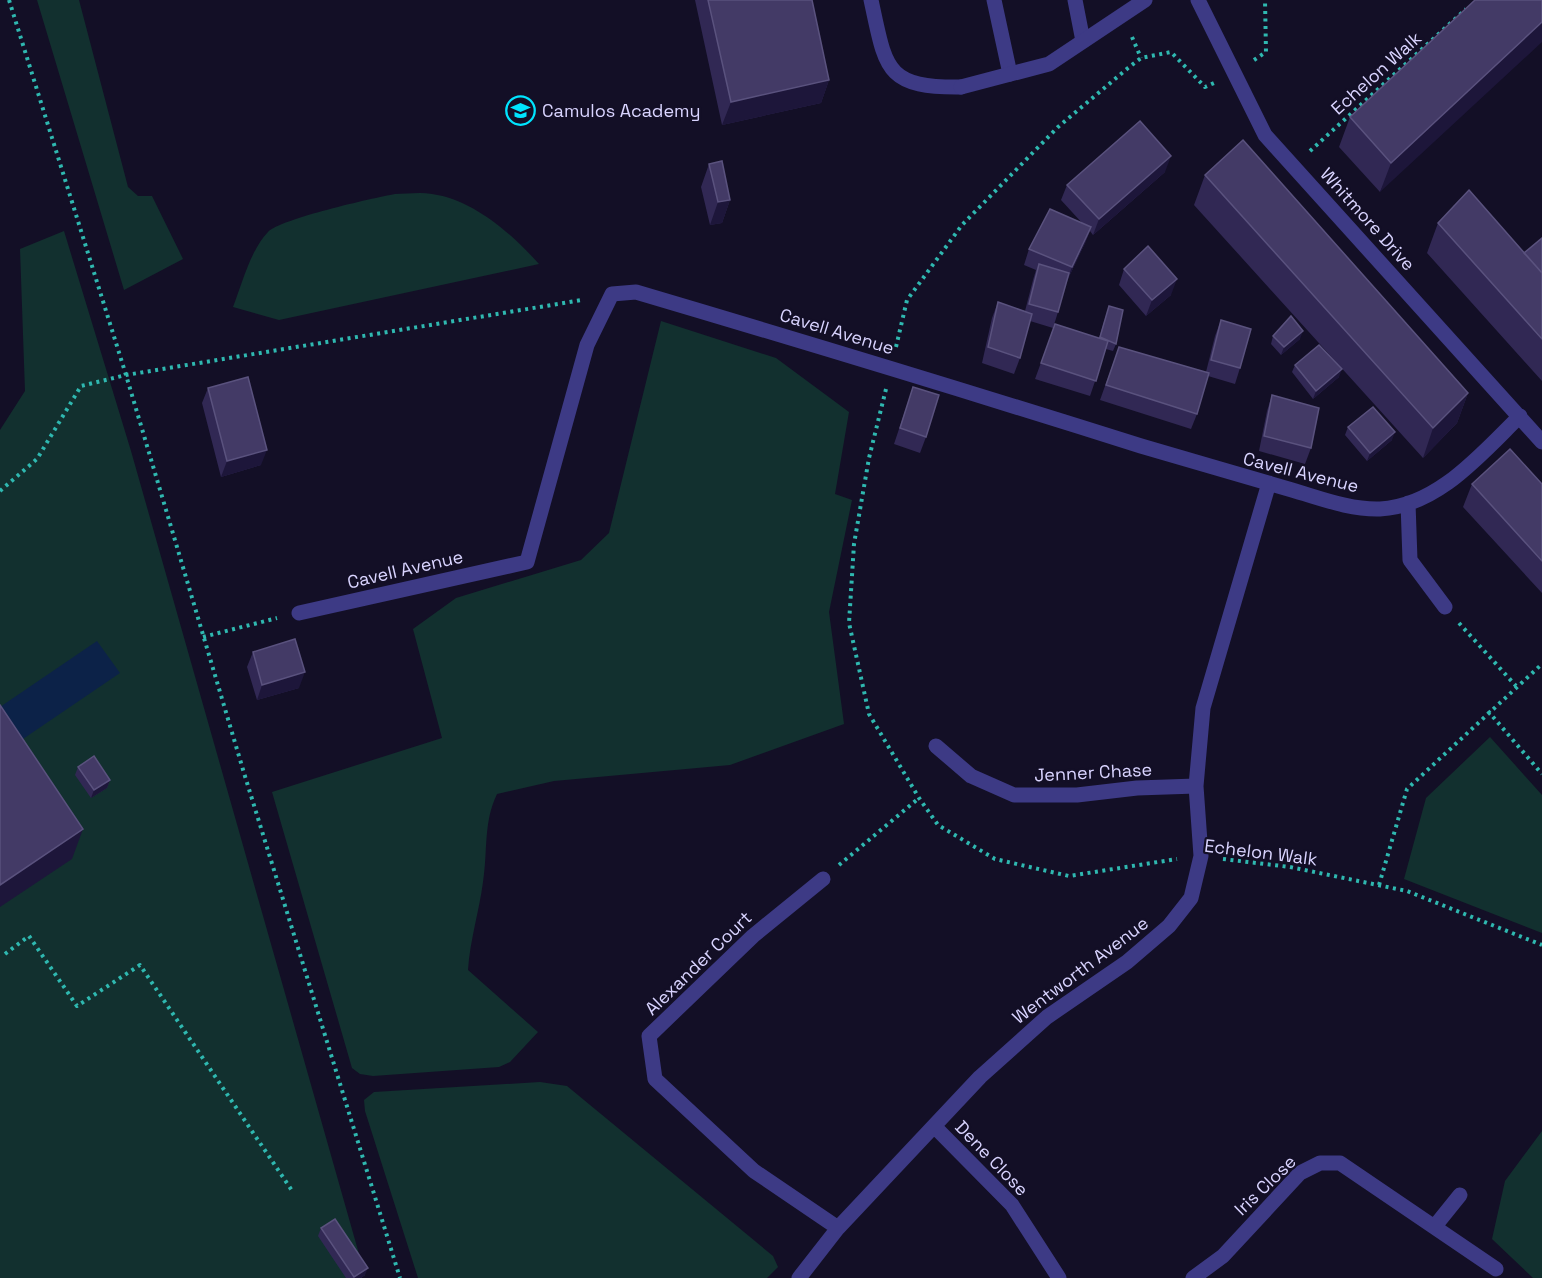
<svg xmlns="http://www.w3.org/2000/svg" width="1542" height="1278" font-family="'Space Grotesk',sans-serif">
  <style>
    .green { fill: #12302f }
    .water { fill: #0c2248 }
    .lines { fill: none; stroke-linecap: round; stroke-linejoin: round }
    .path { stroke: #2fb8b0; stroke-width: 4; stroke-dasharray: 3 4.5; stroke-linecap: butt }
    .service { stroke: #3d3a85; stroke-width: 15 }
    .minor { stroke: #3d3a85; stroke-width: 15 }
    .wall { fill: #312854 }
    .shaded-wall { fill: #1d163a }
    .building { fill: #433a66; stroke: #5a527e; stroke-width: 1.5 }
    .labels { text-anchor: middle; dominant-baseline: central; stroke-width: 4.5; stroke-linejoin: round; paint-order: stroke }
    .street-label { font-size: 18px; fill: #d9d4ff; stroke: #130f26 }
    .poi-label { font-size: 18px; fill: #d9d4ff; stroke: #130f26; text-anchor: start }
  </style>
  <rect width="100%" height="100%" fill="#130f26"/>
  <path class="green" d="M37,0H79L128,187L138,196H152L183,259L124,290Z
    M395,194C407,194 420,192 432,194C474,200 512,234 539,264L279,320L233,307C242,284 250,251 268,232C280,219 373,198 395,194Z
    M64,231L131,451L365,1275L361,1278H0V430L25,391L20,249Z
    M661,321L776,358L849,412L835,494L852,500L829,612L844,724L730,765L554,781L497,794C483,823 488,852 483,882C479,912 470,940 468,970L538,1032L510,1062L499,1067L373,1076L360,1074L352,1068L272,792L442,738L413,629L456,598L581,560L609,533Z
    M1490,737L1542,795V933L1404,879L1426,798Z
    M540,1082L567,1086L773,1256L778,1267L767,1278H418L365,1111L364,1100L374,1092Z
    M1542,1131V1278H1533L1492,1239L1505,1181Z"/>
  <path class="water" d="M97,641L120,673L20,741L0,707Z"/>
  <g class="lines">
    <path class="path" d="M9,0L126,375L244,773L400,1278
      M1132,37L1141,58
      M1254,60L1266,52L1265,0
      M1310,151L1466,9
      M896,347L907,300L962,225L1058,127L1128,68L1141,58L1171,52L1205,87L1214,83
      M886,389L869,458L854,544L849,623L869,714L919,798L938,825L995,859L1069,876L1177,859
      M0,491L37,459L81,386L126,375L582,300
      M1459,623L1516,686
      M203,637L277,618
      M1488,711L1542,774
      M1223,859L1290,867L1407,891L1542,945
      M839,865L919,798
      M1379,885L1407,789L1542,664
      M5,954L29,936L77,1006L140,965L293,1192"/>
    <path class="service" d="M871,0C886,68 884,88 961,87
      M994,0L1010,74
      M1075,0L1083,41"/>
    <path class="minor" d="M1198,0L1265,135L1542,442
      M961,87L1049,64L1145,0
      M1408,503L1410,560L1445,607
      M299,613L527,562L587,345L612,294L636,292C805,342 973,393 1141,446C1191,461 1242,475 1292,490C1320,498 1350,510 1380,509C1438,506 1481,454 1520,416
      M936,746L971,776L1014,795H1077L1137,788L1196,786
      M823,879L753,936L649,1036L655,1079L754,1171L838,1228
      M934,1126L1012,1205L1059,1278
      M1435,1226L1460,1195
      M799,1278L838,1228L980,1077L1047,1017L1127,962L1169,926L1191,898L1201,856L1196,786L1203,708L1269,483
      M1193,1278L1223,1256L1300,1173L1320,1163H1340L1496,1269"/>
  </g>
  <path class="wall" d="M695,0H812L829,80L821,103L722,125Z
    M1475,0L1380,192L1339,147L1350,117Z
    M709,164L730,200L722,223L710,225L701,187Z
    M1165,172L1093,235L1090,231L1085,243L1066,283L1058,312L1053,328L1030,321L1020,358L1014,374L982,363L992,318L998,302L1025,311L1033,280L1036,270L1024,265L1029,249L1083,224L1061,200L1067,185Z
    M1205,175L1468,393L1457,423L1423,458L1194,205Z
    M1438,223L1524,253L1542,238V381L1427,253Z
    M1124,269L1171,295L1146,316L1119,285Z
    M1109,306L1116,344L1113,351L1106,349L1090,396L1035,379L1055,324L1099,338Z
    M1221,320L1240,368L1235,384L1208,376L1197,414L1191,429L1100,400L1119,347L1206,372L1215,336Z
    M1273,336L1300,339L1281,355L1271,344Z
    M1295,365L1339,377L1313,399L1292,372Z
    M913,387L926,437L920,453L894,444Z
    M208,388L261,465L221,477L202,403Z
    M1272,395L1311,448L1305,464L1259,451L1267,411Z
    M1348,427L1392,440L1367,461L1345,435Z
    M1472,484H1542V593L1463,507Z
    M253,652L299,688L257,700L247,667Z
    M78,767L110,780L107,788L91,798L75,775Z
    M321,1228L365,1275L361,1278H346L318,1236Z"/>
  <path class="shaded-wall" d="M1542,22V42L1380,192L1391,163Z
    M829,80L821,103L722,125L731,102Z
    M1171,156L1165,172L1093,235L1099,219Z
    M730,200L722,223L710,225L718,202Z
    M1091,227L1085,243L1066,283L1072,267Z
    M1177,279L1171,295L1146,316L1152,300Z
    M1303,331L1300,339L1281,355L1284,347Z
    M1342,369L1339,377L1313,399L1316,391Z
    M1468,393L1457,423L1423,458L1433,428Z
    M1395,432L1392,440L1367,461L1370,453Z
    M267,450L261,465L221,477L227,461Z
    M305,672L299,688L257,700L262,685Z
    M110,780L107,788L91,798L94,790Z
    M83,829L72,859L0,907V885Z
    M368,1268L365,1275L361,1278H353Z"/>
  <path class="building" d="M708,0H812L829,80L731,102Z
    M1475,0H1542V22L1391,163L1350,117Z
    M1140,121L1171,156L1099,219L1067,185Z
    M1243,140L1468,393L1433,428L1205,175Z
    M722,161L730,200L718,202L709,164Z
    M1469,190L1542,273V339L1438,223Z
    M1050,209L1091,227L1072,267L1029,249Z
    M1542,238V273L1524,253Z
    M1148,246L1177,279L1152,300L1124,269Z
    M1039,264L1069,273L1058,312L1029,304Z
    M998,302L1032,314L1020,358L988,347Z
    M1109,306L1123,310L1116,344L1100,337Z
    M1291,316L1303,331L1284,347L1273,336Z
    M1221,320L1251,329L1240,368L1211,360Z
    M1055,324L1108,341L1096,381L1041,363Z
    M1319,345L1342,369L1316,391L1295,365Z
    M1119,347L1209,373L1197,414L1106,385Z
    M248,377L267,450L227,461L208,388Z
    M913,387L939,395L926,437L900,428Z
    M1272,395L1319,408L1311,448L1264,436Z
    M1373,407L1395,432L1370,453L1348,427Z
    M1510,449L1542,484V561L1472,484Z
    M295,639L305,672L262,685L253,652Z
    M0,705L83,829L0,885Z
    M94,756L110,780L94,790L78,767Z
    M335,1219L368,1268L354,1277L321,1228Z"/>
  <defs>
    <symbol id="school-ring" viewBox="-11 -11 22 22"><circle r="9.5" fill="#130f26" stroke="#00e5ff" stroke-width="1.5"/><path d="M0-5L7-2L0 1L-7-2ZM-4 1L0 2.5L4 1V4Q0 6-4 4Z" fill="#00e5ff"/></symbol>
  </defs>
  <g fill-rule="evenodd">
    <use href="#school-ring" x="504" y="94" width="33" height="33"/>
  </g>
  <g class="labels">
    <g class="street-label">
      <text transform="translate(1376 73) rotate(-42)">Echelon Walk</text>
      <text transform="translate(1368 219) rotate(48)">Whitmore Drive</text>
      <text transform="translate(837 331) rotate(17)">Cavell Avenue</text>
      <text transform="translate(1301 472) rotate(14)">Cavell Avenue</text>
      <text transform="translate(405 569) rotate(-13)">Cavell Avenue</text>
      <text transform="translate(1093 772) rotate(-3)">Jenner Chase</text>
      <text transform="translate(1261 852) rotate(7)">Echelon Walk</text>
      <text transform="translate(698 963) rotate(-44)">Alexander Court</text>
      <text transform="translate(1080 970) rotate(-37)">Wentworth Avenue</text>
      <text transform="translate(992 1158) rotate(46)">Dene Close</text>
      <text transform="translate(1265 1185) rotate(-44)">Iris Close</text>
    </g>
    <g class="poi-label">
      <text x="542" y="110">Camulos Academy</text>
    </g>
  </g>
</svg>
